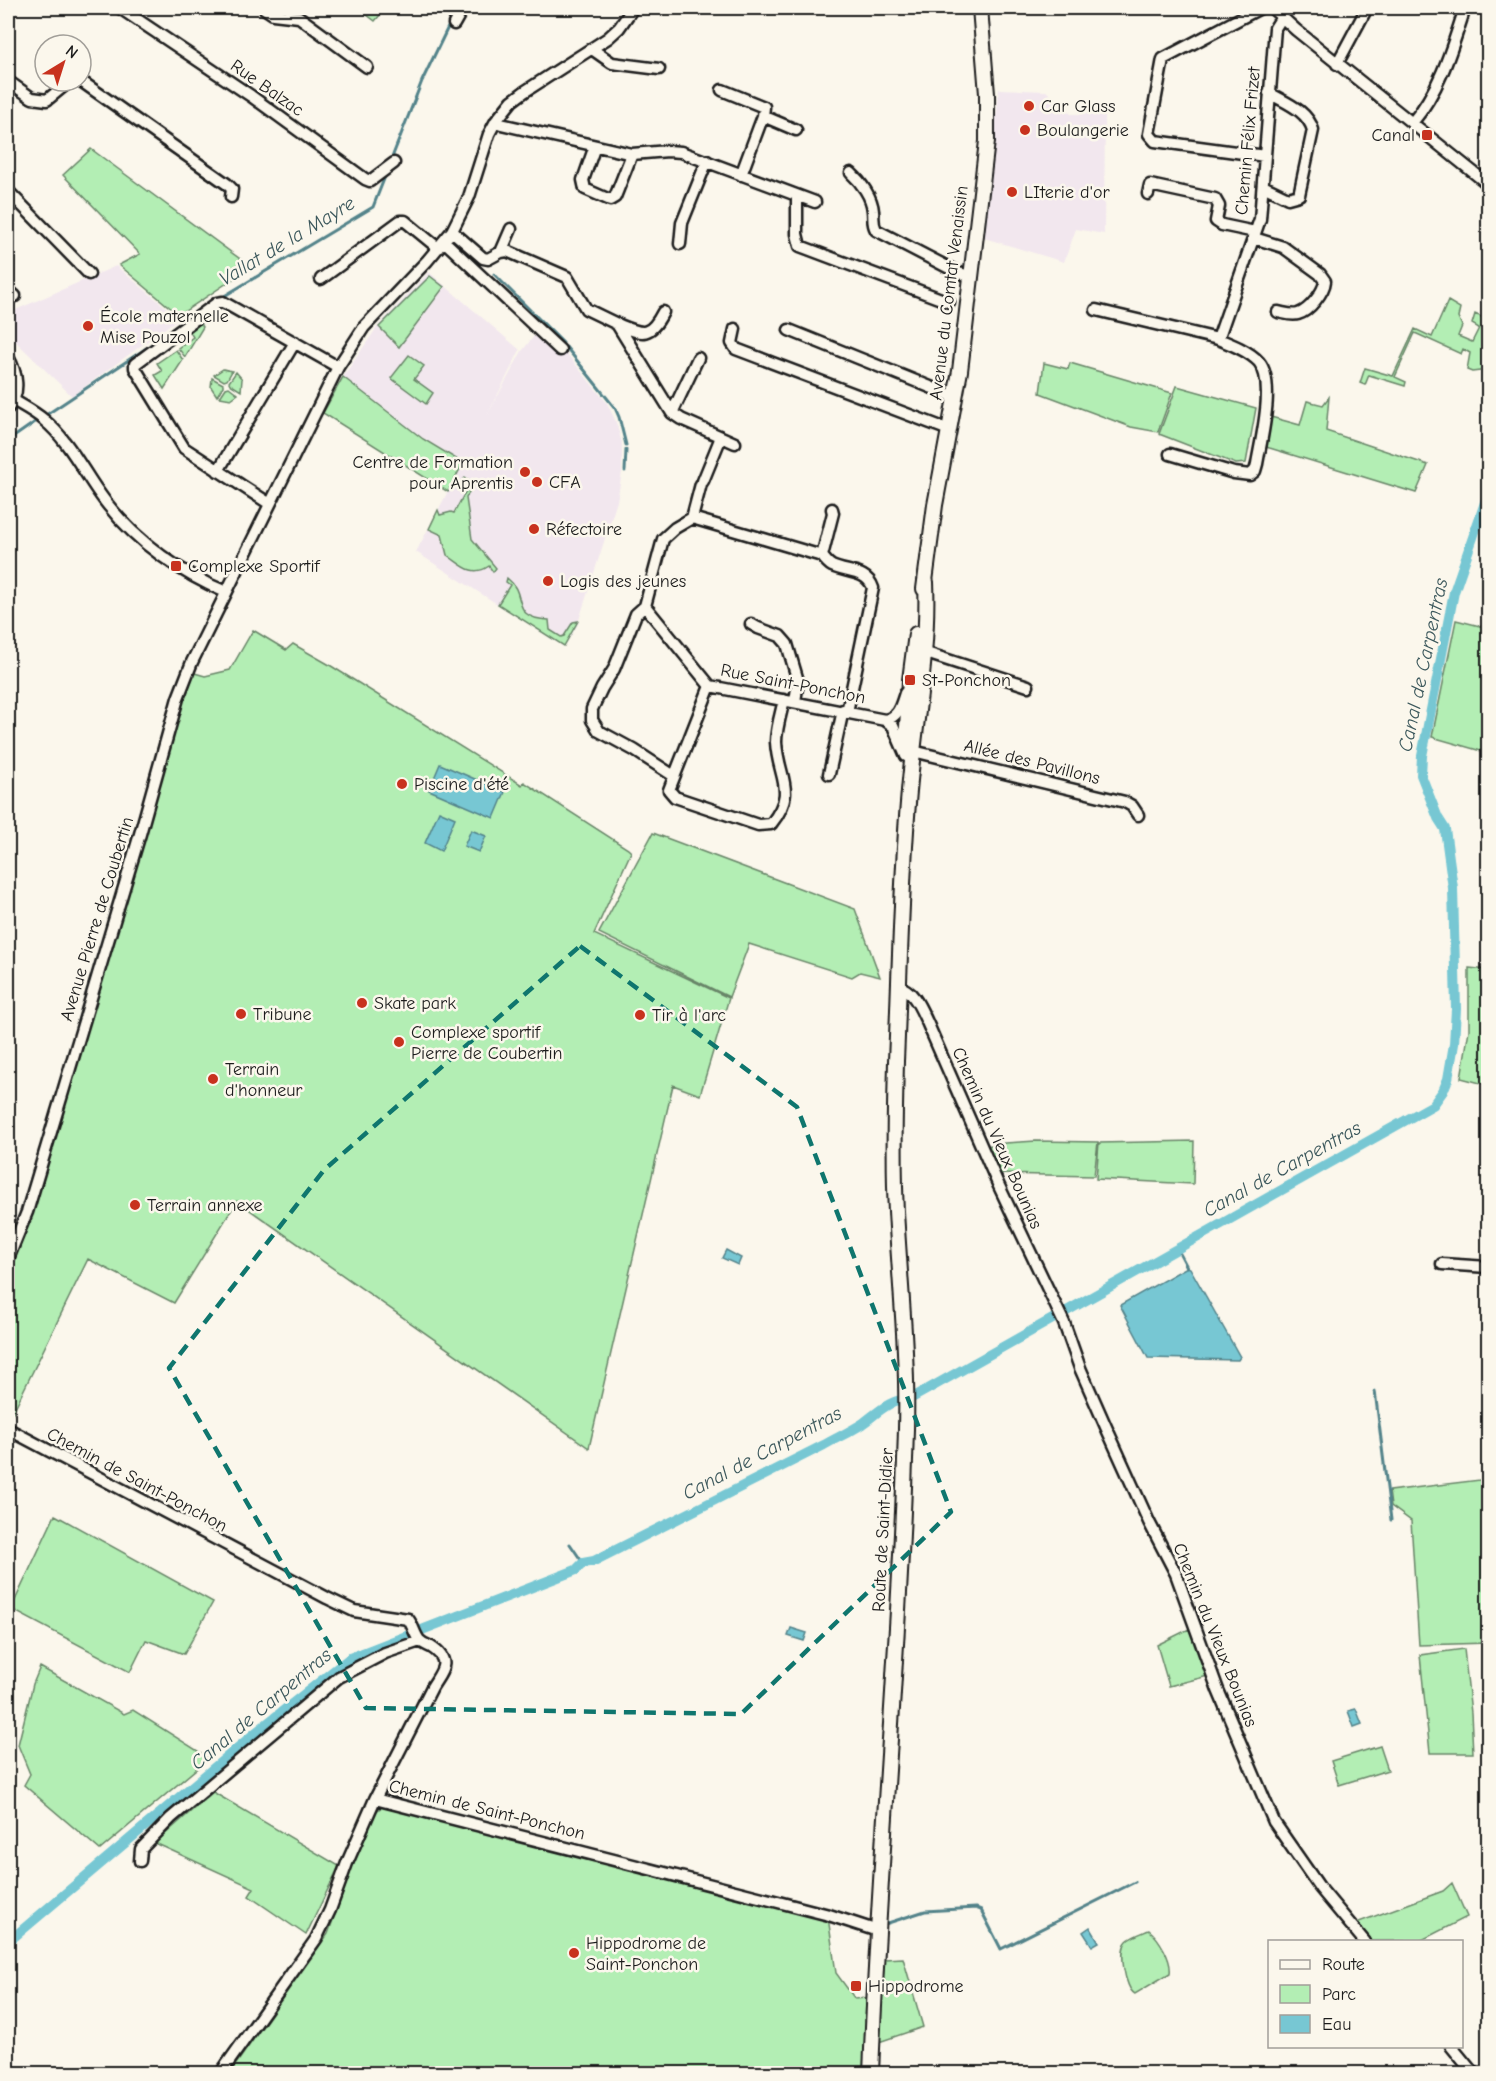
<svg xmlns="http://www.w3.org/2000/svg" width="1496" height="2081" font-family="'Comic Neue',sans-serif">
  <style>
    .built { fill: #f2e7ee }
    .green { fill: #b3eeb4; stroke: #688568; stroke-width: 1.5 }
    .water { fill: #77c7d3; stroke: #53838a; stroke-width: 1.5 }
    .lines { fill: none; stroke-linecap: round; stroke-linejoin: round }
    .stream { stroke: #53838a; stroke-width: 3 }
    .canal { stroke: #77c7d3; stroke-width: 10 }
    .minor-casing { stroke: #1c1c1c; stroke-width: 15 }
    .major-casing { stroke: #1c1c1c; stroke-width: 18 }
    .minor { stroke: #fbf7ec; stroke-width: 10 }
    .major { stroke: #fbf7ec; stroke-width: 14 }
    .marked { fill: none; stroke: #0f766e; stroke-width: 4.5; stroke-dasharray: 12 8; stroke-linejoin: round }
    .poi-dot { fill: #c8321e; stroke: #fbf7ec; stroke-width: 2 }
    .labels { text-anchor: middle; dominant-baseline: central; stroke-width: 5; stroke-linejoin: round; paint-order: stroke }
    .street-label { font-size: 18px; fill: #1c1c1c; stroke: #fbf7ec }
    .poi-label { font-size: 18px; fill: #1c1c1c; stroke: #fbf7ec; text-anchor: start }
    .water-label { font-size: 20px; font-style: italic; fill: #3c585c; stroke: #fbf7ec }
  </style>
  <rect width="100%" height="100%" fill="#fbf7ec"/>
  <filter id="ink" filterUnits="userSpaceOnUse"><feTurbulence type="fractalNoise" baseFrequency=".0167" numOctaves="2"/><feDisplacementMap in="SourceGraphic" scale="12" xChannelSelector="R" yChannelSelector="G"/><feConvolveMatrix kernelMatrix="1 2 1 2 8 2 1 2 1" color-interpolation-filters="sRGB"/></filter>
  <g filter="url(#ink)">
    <path class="built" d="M999,89L1046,91L1071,114H1105L1104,234L1076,229L1064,262L984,238Z
      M116,266L179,318L72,396L8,334V316L11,312Z
      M429,272L520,350L488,414L522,351L535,335L562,348L607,403L616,422L622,443V472L617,501L577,626L564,647L416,552L463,463L423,439L343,377L378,326Z"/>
    <path class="green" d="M358,8H386L375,21Z
      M91,149L251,267L179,315L119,265L140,254L63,175Z
      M430,276L444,287L399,347L379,327Z
      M1448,301L1460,308L1458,317L1462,326L1458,336L1472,342L1479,328L1472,324L1475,314L1488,320V335L1484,347L1488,348V370L1472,372L1467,370L1470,353L1463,349L1461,354L1415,333L1395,377L1406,382L1405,386L1369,375L1365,385L1360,383L1365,368L1393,376L1415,329L1432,337Z
      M201,323L203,327L185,357L178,348L193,337L190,332Z
      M176,350L183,360L164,389L155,375L162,371L157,363Z
      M409,355L424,366L414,379L433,393L426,404L391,378Z
      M1044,363L1068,369L1070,363L1172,393L1158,432L1131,427L1040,393Z
      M223,369L232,371L227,380L224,381L214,375Z
      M236,372L242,379L241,391L230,384L229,382Z
      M343,377L423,439L463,463L448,492L323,413Z
      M212,378L223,384V386L217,396L211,387Z
      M1177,386L1256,408L1246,463L1236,464L1159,434Z
      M229,387L238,394L231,399L220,397L226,388Z
      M1329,397L1326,431L1428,465L1416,493L1263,446L1267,418L1271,417L1300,425L1307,401L1323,405Z
      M465,478L474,484L466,498L472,539L496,568L493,572L489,566C472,578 462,565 447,555L442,535L429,529L438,510L440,515L451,512L454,513L469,485L462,481Z
      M507,578C529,595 508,618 549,620L550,630L561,637L564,636L573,622L578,621L564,646L498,604L510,585L506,582Z
      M1456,620L1488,628V753L1432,737Z
      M253,630L286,650L293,644L328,664L522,785L524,782L628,849L631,852L594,934L729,998L700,1095L673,1085L589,1448L237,1201L174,1303L88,1259L8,1422V1269L15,1252L181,701L191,672L205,676L230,670Z
      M653,833L855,909L880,977L860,972L852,977L749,944L729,997L599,933Z
      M1469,968L1488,970V1085L1461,1078L1469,1030Z
      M1036,1141L1098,1142L1094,1176L996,1174L985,1146L1005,1143Z
      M1194,1141L1193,1184L1096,1179L1099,1143Z
      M1488,1479V1643L1419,1645L1411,1521L1391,1506L1389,1491Z
      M55,1515L213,1602L184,1654L146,1640L130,1672L11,1609Z
      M1189,1629L1208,1676L1169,1686L1157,1645Z
      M1464,1649L1471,1713L1473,1753H1430L1420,1655Z
      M40,1667L124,1714L133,1710L209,1758L100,1850L24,1785L30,1774L18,1745L33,1684Z
      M1380,1746L1388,1770L1339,1785L1331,1761Z
      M213,1792L339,1866L306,1935L249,1896L254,1888L155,1843Z
      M382,1807L828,1917L836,1973L855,1999L866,1998L864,2073L229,2074L328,1934L371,1815Z
      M1452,1883L1467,1917L1420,1941H1369L1356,1923L1443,1891Z
      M1149,1930C1159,1938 1172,1960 1170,1973L1135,1994C1125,1989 1118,1950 1127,1941C1132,1936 1142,1933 1149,1930Z
      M903,1958L923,2027L879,2042L884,1959Z"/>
    <path class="water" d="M440,764L505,792L494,818L429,790Z
      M439,811L455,818L441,851L425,843Z
      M471,830L486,836L479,852L464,846Z
      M726,1250L741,1258L738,1265L722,1258Z
      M1187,1267L1190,1268L1240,1357L1238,1360L1148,1358L1120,1305Z
      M791,1628L807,1633L804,1641L788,1636Z
      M1356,1709L1362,1724L1354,1727L1348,1711Z
      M1090,1927L1099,1942L1092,1946L1083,1932Z"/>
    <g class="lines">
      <path class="stream" d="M391,160L422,81L450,23
        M494,274L563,343
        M221,298L373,207L386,174
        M566,347L615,408L619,417L626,445
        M43,417L163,337
        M8,441L38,420
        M625,471L626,450
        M1178,1250L1187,1267
        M1375,1391L1391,1520
        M570,1544L583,1563
        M887,1887L885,1924L925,1911L976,1908L981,1910L1001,1949L1135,1882"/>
      <path class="canal" d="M8,1942L254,1734L350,1658L576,1570L583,1563L594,1561L824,1445C836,1438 850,1432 862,1424C880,1411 888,1400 912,1398L1433,1105L1443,1091L1448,1079L1454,1044L1456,1009L1453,888L1445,829L1438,818L1421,775L1422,756L1454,592L1488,494"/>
      <defs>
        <path id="minor" d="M120,8L251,96L365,179L370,181L394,163
          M264,8L273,14L299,17L367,67
          M1260,8L1163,59L1149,134L1155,141L1265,156
          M1272,8L1296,30L1488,184
          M8,10L10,8
          M454,24L463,8
          M592,49L612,63L659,69
          M1337,64L1367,8
          M8,81L32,98L47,100L70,81
          M81,81L227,184L232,189L231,197
          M722,90L764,107L763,116L741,175
          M763,116L796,130
          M496,121L501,124L632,154L668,151L681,152L815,202
          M1412,123C1440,90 1452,48 1465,8
          M595,146L583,180L585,189L610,200L615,197L632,154
          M851,173C861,182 872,197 873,211C874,219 872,223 876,230L959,273L970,276
          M1263,186L1288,198L1299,195L1313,130C1307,110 1286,103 1269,93
          M8,191L89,274
          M1148,194L1150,185L1215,199L1219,206L1216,221L1222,225L1255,232
          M797,196V234L800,246L949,302
          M452,231L483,258L488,259L501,252L507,251L567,277L586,309L617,324L672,413L681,419L735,443
          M1254,238L1283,247L1320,274L1325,281C1324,292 1309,311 1298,314C1292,316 1284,313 1278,312
          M444,241L560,350
          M680,244L682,223L707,161
          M501,252L511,229
          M321,279L400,221H405L438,248
          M8,290L15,296
          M1096,310L1218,339
          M617,324C642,334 649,339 663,312
          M735,329L732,343L736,349L949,430
          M789,330L955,397
          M8,357C17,372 21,394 8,408
          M13,400C23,406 35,412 44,420C71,442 86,478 108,505C138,543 182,574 226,592
          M672,413L698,358
          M1170,454L1234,473L1250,475L1255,471L1257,464C1261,440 1276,382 1259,362C1249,351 1231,344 1218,339L1260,219L1275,28L1282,17
          M218,471L295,342
          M703,481L721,437
          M270,504L184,448L135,368V364L217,303L223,302L338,367
          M692,518L701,484
          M822,556L833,513L832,509
          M645,606L663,539L675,528L692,518L822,556C825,560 828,564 832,566C847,573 867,570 873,588L847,712
          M645,606L710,686L885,720C899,717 901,705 905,693
          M645,606L636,614L614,669L602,688L592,709V720L599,731L634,750L674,776
          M751,624L758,628L780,636L787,644L798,681L795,702
          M917,650L1028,686
          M710,686L669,790L675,797L758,825L771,824C798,790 778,779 776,742C776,729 781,713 784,700
          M885,720L893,726L906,756
          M913,751L1125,802L1132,806L1138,815
          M829,774L843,710
          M899,987C914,990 921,1010 927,1022L998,1184L1064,1323L1080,1368L1106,1427L1149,1522L1176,1574L1218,1690L1274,1822L1320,1888L1365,1942
          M8,1259L27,1212L140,834L178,698L192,662L338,367L364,327L427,261L452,231L469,197L489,134L496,121L512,101L524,92L608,38L619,28L633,8
          M1442,1264L1488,1267
          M8,1429L327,1598L354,1611L408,1619C413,1625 414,1633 419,1640C423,1644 427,1645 431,1647C453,1661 441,1672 432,1687L375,1799L347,1863L330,1910L316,1939L220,2074
          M375,1799L829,1915L878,1931
          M140,1861L141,1849L171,1818L339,1677L385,1653L420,1641
          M1451,2046L1474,2074"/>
        <path id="major" d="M924,589L935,505L960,371L987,141V94L980,8
          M906,743L910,680L916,634
          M871,2074C879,1858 900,1644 906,1429C908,1356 900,1283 896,1211C893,1161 895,1111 896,1061C900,971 901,881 909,791C915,721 929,651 926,582"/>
      </defs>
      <use href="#minor" class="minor-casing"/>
      <use href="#major" class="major-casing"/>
      <use href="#minor" class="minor"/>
      <use href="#major" class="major"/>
    </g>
  </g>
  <path class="marked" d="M580,946L797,1107L951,1512L741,1714L366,1708L169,1368L324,1170Z"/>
  <g class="poi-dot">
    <circle cx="1029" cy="106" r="6"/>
    <circle cx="1025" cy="130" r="6"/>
    <rect x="1421" y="129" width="12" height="12" rx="3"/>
    <circle cx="1012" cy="192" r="6"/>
    <circle cx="88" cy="326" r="6"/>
    <circle cx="525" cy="472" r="6"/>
    <circle cx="537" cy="482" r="6"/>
    <circle cx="534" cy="529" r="6"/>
    <rect x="170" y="560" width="12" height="12" rx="3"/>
    <circle cx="548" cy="581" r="6"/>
    <rect x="904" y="674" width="12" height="12" rx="3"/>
    <circle cx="402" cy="784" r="6"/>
    <circle cx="362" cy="1003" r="6"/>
    <circle cx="241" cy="1014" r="6"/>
    <circle cx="640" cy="1015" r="6"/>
    <circle cx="399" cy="1042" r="6"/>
    <circle cx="213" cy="1079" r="6"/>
    <circle cx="135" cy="1205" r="6"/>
    <circle cx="574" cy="1953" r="6"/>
    <rect x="850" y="1980" width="12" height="12" rx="3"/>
  </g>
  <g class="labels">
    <g class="street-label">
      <text transform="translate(267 88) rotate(35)">Rue Balzac</text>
      <text transform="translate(1248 141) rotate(-85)">Chemin Félix Frizet</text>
      <text transform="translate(949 293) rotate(-83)">Avenue du Comtat Venaissin</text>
      <text transform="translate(793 684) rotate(11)">Rue Saint-Ponchon</text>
      <text transform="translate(1032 762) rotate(14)">Allée des Pavillons</text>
      <text transform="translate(97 919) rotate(-73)">Avenue Pierre de Coubertin</text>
      <text transform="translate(997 1138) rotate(66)">Chemin du Vieux Bounias</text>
      <text transform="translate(137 1480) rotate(28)">Chemin de Saint-Ponchon</text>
      <text transform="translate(883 1530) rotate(-87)">Route de Saint-Didier</text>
      <text transform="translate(1215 1635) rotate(68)">Chemin du Vieux Bounias</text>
      <text transform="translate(487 1810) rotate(14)">Chemin de Saint-Ponchon</text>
    </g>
    <g class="poi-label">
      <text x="1041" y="106">Car Glass</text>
      <text x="1037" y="130">Boulangerie</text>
      <text x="1415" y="135" text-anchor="end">Canal</text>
      <text x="1024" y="192">LIterie d'or</text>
      <text x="100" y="316">École maternelle<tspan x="100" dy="21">Mise Pouzol</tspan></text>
      <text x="513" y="462" text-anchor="end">Centre de Formation<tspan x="513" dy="21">pour Aprentis</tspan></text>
      <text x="549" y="482">CFA</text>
      <text x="546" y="529">Réfectoire</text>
      <text x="188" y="566">Complexe Sportif</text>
      <text x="560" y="581">Logis des jeunes</text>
      <text x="922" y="680">St-Ponchon</text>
      <text x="414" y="784">Piscine d'été</text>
      <text x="374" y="1003">Skate park</text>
      <text x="253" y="1014">Tribune</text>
      <text x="652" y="1015">Tir à l'arc</text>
      <text x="411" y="1032">Complexe sportif<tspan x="411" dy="21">Pierre de Coubertin</tspan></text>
      <text x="225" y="1069">Terrain<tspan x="225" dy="21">d'honneur</tspan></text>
      <text x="147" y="1205">Terrain annexe</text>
      <text x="586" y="1943">Hippodrome de<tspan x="586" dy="21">Saint-Ponchon</tspan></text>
      <text x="868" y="1986">Hippodrome</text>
    </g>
    <g class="water-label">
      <text transform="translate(287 241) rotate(-31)">Vallat de la Mayre</text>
      <text transform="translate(1423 665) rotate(-78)">Canal de Carpentras</text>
      <text transform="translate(1282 1169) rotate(-29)">Canal de Carpentras</text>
      <text transform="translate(762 1453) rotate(-28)">Canal de Carpentras</text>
      <text transform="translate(261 1709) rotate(-40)">Canal de Carpentras</text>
    </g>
  </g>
  <rect width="1496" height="2081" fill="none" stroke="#fbf7ec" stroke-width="30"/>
  <rect x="15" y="15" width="1466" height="2051" fill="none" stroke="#1c1c1c" stroke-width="2" filter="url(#ink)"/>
  <rect x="1268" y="1940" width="195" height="108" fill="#fbf7ec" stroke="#a29f99" stroke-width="1.5"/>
  <rect x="1280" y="1960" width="30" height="9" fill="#fbf7ec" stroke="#a29f99" stroke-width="1.5"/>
  <text x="1322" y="1970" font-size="18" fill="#1c1c1c">Route</text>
  <rect x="1280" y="1985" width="30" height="18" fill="#b3eeb4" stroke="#a29f99" stroke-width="1.5"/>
  <text x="1322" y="2000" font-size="18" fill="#1c1c1c">Parc</text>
  <rect x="1280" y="2015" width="30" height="18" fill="#77c7d3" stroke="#a29f99" stroke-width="1.5"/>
  <text x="1322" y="2030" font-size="18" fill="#1c1c1c">Eau</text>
  <g transform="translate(63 63) rotate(38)"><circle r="28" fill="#fbf7ec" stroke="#a29f99" stroke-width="1.5"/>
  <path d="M0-4.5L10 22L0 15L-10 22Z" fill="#c8321e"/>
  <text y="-9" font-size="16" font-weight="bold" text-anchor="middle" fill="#1c1c1c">N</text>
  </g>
</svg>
